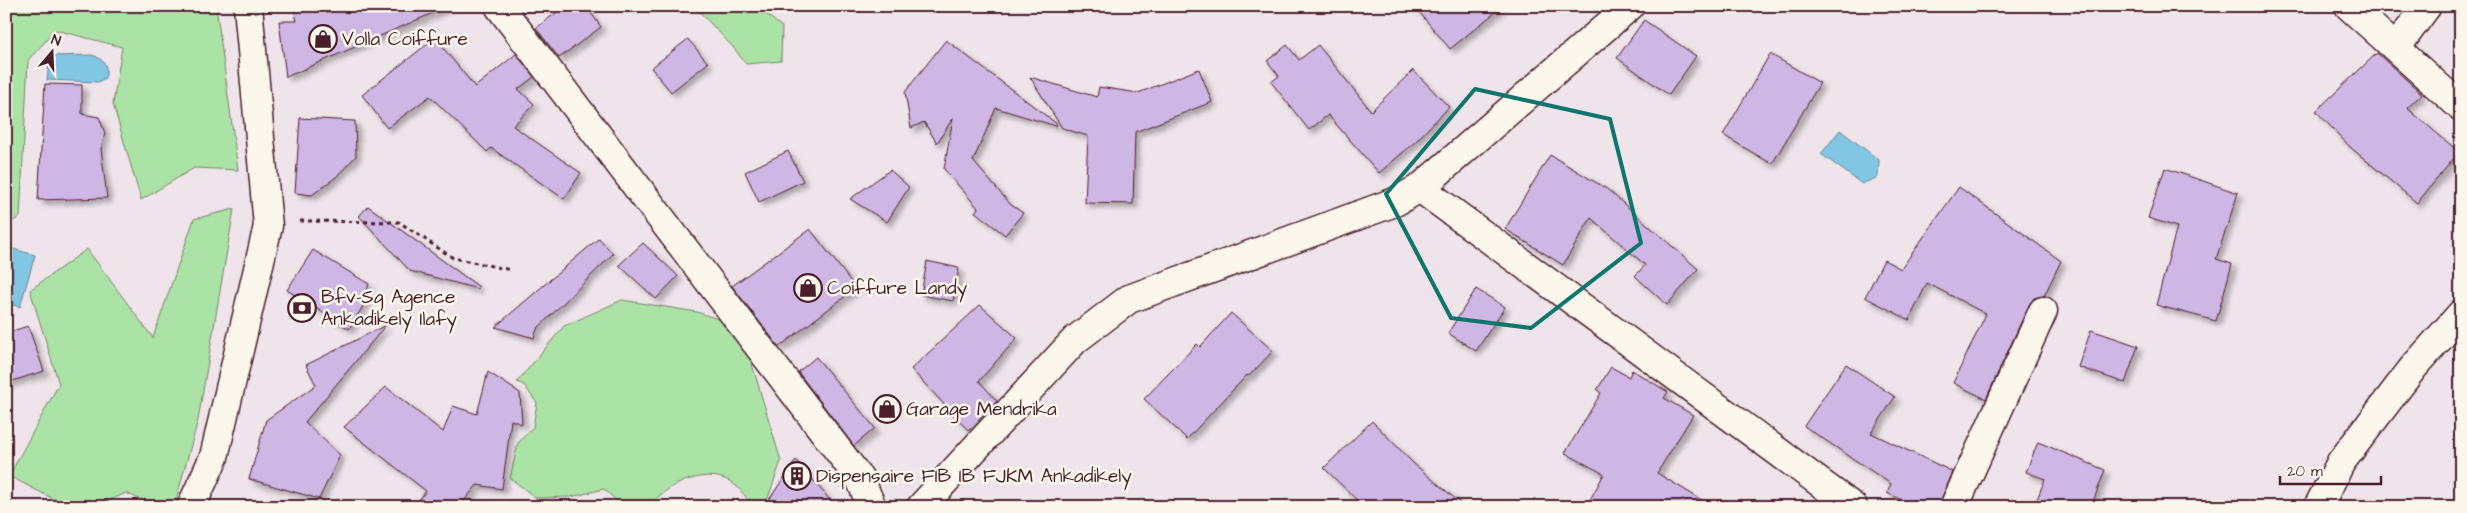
<svg xmlns="http://www.w3.org/2000/svg" width="2467" height="513" font-family="'Architects Daughter',sans-serif">
  <style>
    .green { fill: #abe3a7; stroke: #7a8169 }
    .water { fill: #81c6e2; stroke: #6b8399 }
    .building { fill: #ceb6e5; stroke: #4a1f2b; filter: url(#shadow) }
    .lines { fill: none; stroke-linecap: round; stroke-linejoin: round }
    .street-casing { stroke: #4a1f2b; stroke-width: 31 }
    .secondary-casing { stroke: #4a1f2b; stroke-width: 31 }
    .path { stroke: #4a1f2b; stroke-width: 3; stroke-dasharray: 4 4; stroke-linecap: butt }
    .street { stroke: #fbf7ec; stroke-width: 28 }
    .secondary { stroke: #fbf7ec; stroke-width: 28 }
    .marked { fill: none; stroke: #0f766e; stroke-width: 4; stroke-linejoin: round }
    .labels { text-anchor: middle; dominant-baseline: central; stroke-width: 5; stroke-linejoin: round; paint-order: stroke }
    .poi-label { font-size: 19px; fill: #4a1f2b; stroke: #fbf7ec; text-anchor: start }
  </style>
  <defs>
    <filter id="shadow"><feDropShadow dx="4.5" dy="4.5" stdDeviation="2.5" flood-color="#0004"/></filter>
  </defs>
  <rect width="100%" height="100%" fill="#eee4ea"/>
  <filter id="ink" filterUnits="userSpaceOnUse"><feTurbulence type="fractalNoise" baseFrequency=".02" numOctaves="2"/><feDisplacementMap in="SourceGraphic" scale="10" xChannelSelector="R" yChannelSelector="G"/><feConvolveMatrix kernelMatrix="1 2 1 2 8 2 1 2 1" color-interpolation-filters="sRGB"/></filter>
  <g filter="url(#ink)">
    <path class="green" d="M6,6H216L238,170L194,168L141,200L113,104L122,47L56,30L28,60L20,217L6,225Z
      M694,6H760V9L782,27L781,61L746,64L733,47Z
      M234,209L198,420L174,507H157L126,493L95,507H69L9,476L59,384L30,290L87,249L153,338L194,219Z
      M622,300L697,312L727,322L748,351L781,461L768,498L757,507C748,503 743,491 735,485C711,464 665,484 649,507H623L604,489L571,497L536,498L510,478L518,443L533,427L537,403L524,385L517,382L564,326Z"/>
    <path class="water" d="M92,55C104,59 109,66 105,78L98,82L47,80L50,56Z
      M1840,130L1879,160L1878,177L1862,184L1821,154Z
      M6,247L35,255L20,307L6,303Z"/>
    <path class="building" d="M293,6H449L286,77L279,21H297Z
      M565,6H586L601,27L559,58L536,28Z
      M1414,6H1503L1450,49Z
      M1644,20L1696,56L1669,95L1617,58Z
      M435,38L475,87L516,54L534,77L518,89L534,104L513,126L581,173L564,199L491,148L487,152L430,96L387,128L362,95Z
      M688,39L708,63L671,92L651,68Z
      M946,40L1057,124L1056,126L996,108L973,161L1010,204L1023,213L1005,235L975,212L978,208L944,169L953,118L937,143L924,122L911,128L905,92Z
      M1287,45L1299,60L1318,45L1371,111L1413,70L1449,107L1415,142L1379,173L1328,115L1309,130L1271,82L1279,76L1267,61Z
      M2377,53L2422,94L2407,108L2459,152L2417,203L2350,147L2316,111Z
      M1770,54L1820,83L1772,164L1723,135Z
      M1199,69L1212,102L1135,132L1133,204L1085,203L1088,136L1062,128L1030,77L1097,97L1099,87L1138,93Z
      M45,84L82,85V114L99,117L105,133L101,149L107,198L38,200Z
      M300,118L355,121L356,156L336,177L312,195L295,193Z
      M788,151L803,181L759,202L745,172Z
      M1550,155L1607,189L1698,269L1667,305L1635,276L1645,265L1591,218L1563,265L1505,229Z
      M2165,168L2238,193L2216,259L2232,264L2216,321L2156,305L2177,227L2148,218Z
      M890,170L909,187L887,222L850,199Z
      M1959,187L2061,261L2044,296L2034,298L2029,305L1986,399L1953,383L1986,314L1927,283L1909,320L1865,297L1884,260L1901,269Z
      M368,206L479,287L478,289L410,271L359,216Z
      M810,229L856,288L779,347L732,286Z
      M599,238L613,254L537,329L534,338L495,327Z
      M643,243L678,276L656,299L619,265Z
      M313,250L369,284L367,290L371,293L349,329L287,290Z
      M927,261L959,268L953,301L921,295Z
      M1476,289L1505,307L1476,351L1448,333Z
      M980,305L1017,338L979,381L997,401L968,430L911,369Z
      M1231,313L1273,351L1249,376L1247,375L1187,439L1144,399L1197,344L1200,347Z
      M386,325L305,422L340,455L319,499L249,479L266,420L316,385L306,365Z
      M28,326L44,371L6,383V333Z
      M2091,330L2138,346L2125,383L2078,367Z
      M816,357L875,428L854,446L798,372Z
      M1846,364L1895,397L1871,433L1953,472L1938,507H1916L1887,493L1891,484L1804,426Z
      M1611,367L1629,377L1632,370L1668,392L1664,398L1693,415L1657,473L1713,507H1586L1604,474L1565,453L1601,393L1597,390Z
      M488,372L520,393L522,424L511,420L502,489L477,485L459,507H413L426,491L344,427L386,387L443,432L453,406L477,414Z
      M1372,421L1413,463L1465,507H1364L1324,468Z
      M2038,442L2105,470L2091,507H2034L2045,479L2026,472Z
      M796,460L836,507H764Z"/>
    <g class="lines">
      <defs>
        <path id="street" d="M499,6L860,479L872,507
          M2349,6L2461,107
          M2396,48L2427,6
          M1420,188L1853,507
          M921,507L1075,340L1129,299L1395,202L1420,188L1630,6
          M1954,507L2043,311
          M2318,507L2341,462L2413,368L2461,314"/>
        <path id="secondary" d="M191,507L214,457L268,226L248,6"/>
      </defs>
      <use href="#street" class="street-casing"/>
      <use href="#secondary" class="secondary-casing"/>
      <path class="path" d="M300,221L399,222L453,258L511,270"/>
      <use href="#street" class="street"/>
      <use href="#secondary" class="secondary"/>
    </g>
  </g>
  <path class="marked" d="M1475,89L1610,119L1641,243L1531,328L1451,318L1386,194Z"/>
  <defs>
    <symbol id="shop-ring" viewBox="-11 -11 22 22"><circle r="9.5" fill="#fbf7ec" stroke="#4a1f2b" stroke-width="1.5"/><path d="M-5-2.5h2.3a2.7 3.5 0 0 1 5.4 0H5L5.5 6h-11ZM-1.5-2.5h3a1.5 2.3 0 0 0-3 0Z" fill="#4a1f2b"/></symbol>
    <symbol id="bank-ring" viewBox="-11 -11 22 22"><circle r="9.5" fill="#fbf7ec" stroke="#4a1f2b" stroke-width="1.5"/><path d="M-6-4H6V4H-6ZM0-2.3a2.3 2.3 0 1 0 0 4.6a2.3 2.3 0 1 0 0-4.6Z" fill="#4a1f2b"/></symbol>
    <symbol id="building-ring" viewBox="-11 -11 22 22"><circle r="9.5" fill="#fbf7ec" stroke="#4a1f2b" stroke-width="1.5"/><path d="M-4-6H4V6H1V3H-1V6H-4ZM-2.5-4.3h1.7v1.8h-1.7ZM.8-4.3h1.7v1.8H.8ZM-2.5-1h1.7V.8h-1.7ZM.8-1h1.7V.8H.8Z" fill="#4a1f2b"/></symbol>
  </defs>
  <g fill-rule="evenodd">
    <use href="#shop-ring" x="307" y="23" width="32" height="32"/>
    <use href="#shop-ring" x="792" y="272" width="32" height="32"/>
    <use href="#bank-ring" x="286" y="292" width="32" height="32"/>
    <use href="#shop-ring" x="871" y="393" width="32" height="32"/>
    <use href="#building-ring" x="781" y="460" width="32" height="32"/>
  </g>
  <g class="labels">
    <g class="poi-label">
      <text x="342" y="39">Volla Coiffure</text>
      <text x="827" y="288">Coiffure Landy</text>
      <text x="321" y="297">Bfv-Sg Agence<tspan x="321" dy="22">Ankadikely Ilafy</tspan></text>
      <text x="906" y="409">Garage Mendrika</text>
      <text x="816" y="476">Dispensaire FIB IB FJKM Ankadikely</text>
    </g>
  </g>
  <rect width="2467" height="513" fill="none" stroke="#fbf7ec" stroke-width="25"/>
  <rect x="12" y="12" width="2442" height="488" fill="none" stroke="#4a1f2b" stroke-width="2" filter="url(#ink)"/>
  <g transform="translate(52 52) rotate(19)" stroke="#fbf7ec" stroke-width="4" paint-order="stroke">
  <path d="M0-4L9 19L0 12L-9 19Z" fill="#4a1f2b"/>
  <text y="-8" font-size="14" font-weight="bold" text-anchor="middle" fill="#4a1f2b">N</text>
  </g>
  <path d="M2280 476v8h101v-8" fill="none" stroke="#4a1f2b" stroke-width="2.5"/>
  <text x="2287" y="476" font-size="15" fill="#4a1f2b" stroke="#fbf7ec" stroke-width="4" paint-order="stroke">20 m</text>
</svg>
